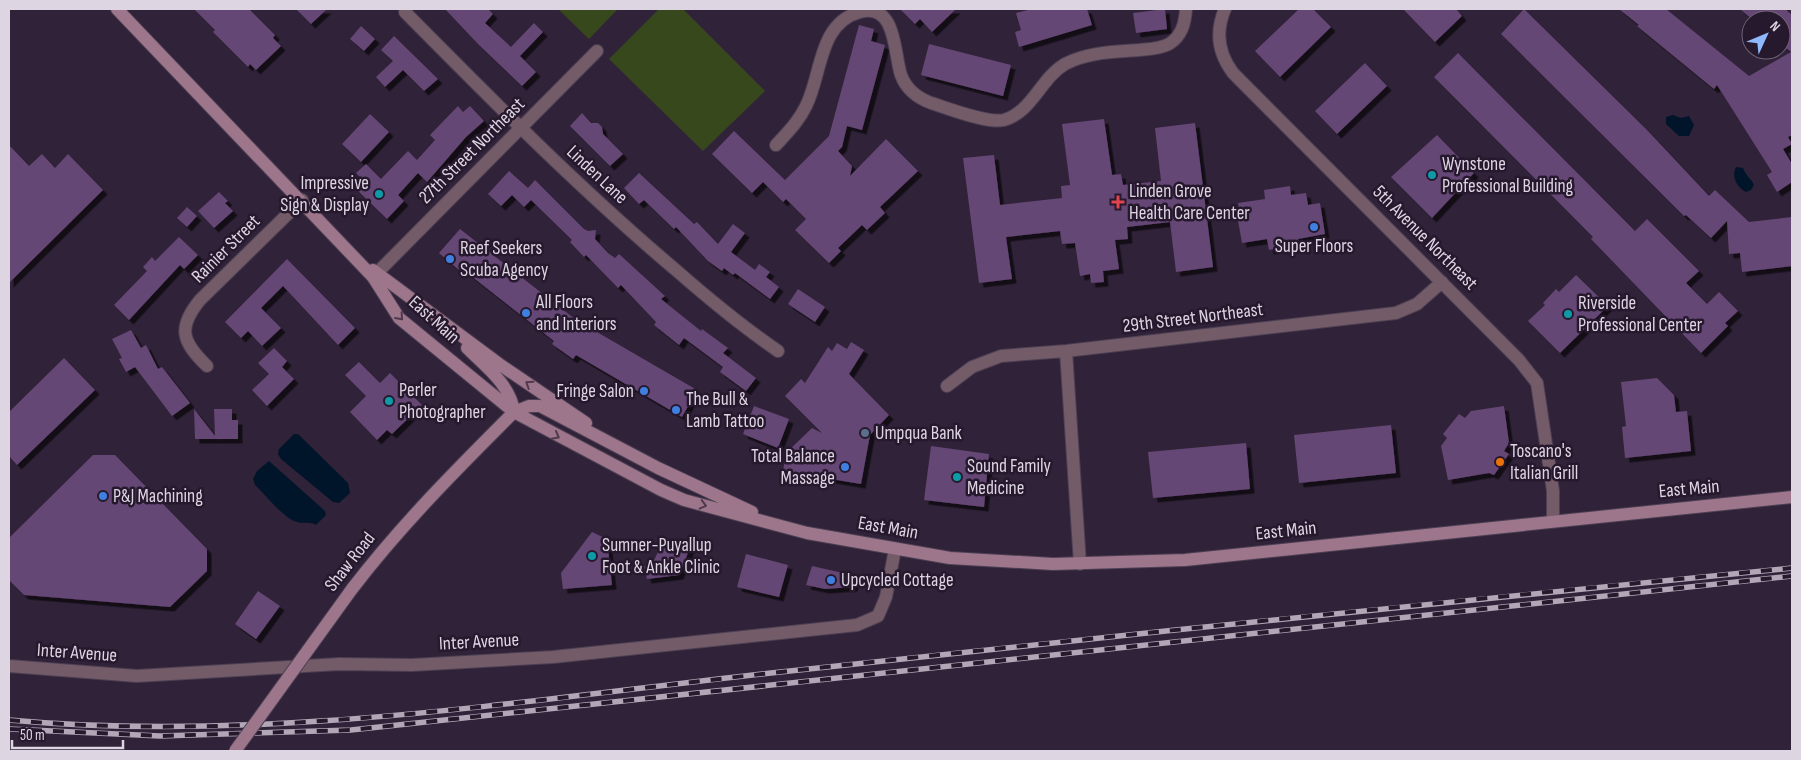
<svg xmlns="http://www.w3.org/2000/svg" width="1801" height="760" font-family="'Sofia Sans Condensed',sans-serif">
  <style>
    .green { fill: #37481d }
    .water { fill: #001529 }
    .building { fill: #654674; filter: url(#shadow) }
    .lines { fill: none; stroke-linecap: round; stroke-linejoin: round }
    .minor-casing { stroke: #4c3f53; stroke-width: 14 }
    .secondary-casing { stroke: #4c3f53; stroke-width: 14 }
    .minor { stroke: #735b68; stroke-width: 12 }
    .secondary { stroke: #9d768b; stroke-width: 12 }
    .rail-casing { stroke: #b1a7b7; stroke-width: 5.5 }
    .rail { stroke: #26182d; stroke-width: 4; stroke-dasharray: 11; stroke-linecap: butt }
    .secondary-bridge-casing { stroke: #4c3f53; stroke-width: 14; stroke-linecap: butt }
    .secondary-bridge { stroke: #9d768b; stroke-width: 12 }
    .oneway { stroke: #50394e }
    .culture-dot { fill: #0f9aa8; stroke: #26182d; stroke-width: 2 }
    .health-dot { fill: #e0444e; stroke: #26182d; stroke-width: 2 }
    .shop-dot { fill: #3f7fe0; stroke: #26182d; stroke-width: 2 }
    .service-dot { fill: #5c6f8a; stroke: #26182d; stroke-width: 2 }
    .food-dot { fill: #e8710a; stroke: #26182d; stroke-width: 2 }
    .labels { text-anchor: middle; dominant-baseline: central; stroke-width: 5; stroke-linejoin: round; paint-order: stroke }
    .street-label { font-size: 19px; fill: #ded5e3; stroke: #26182d }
    .poi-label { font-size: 19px; fill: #ded5e3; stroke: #26182d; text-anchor: start }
  </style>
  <defs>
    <filter id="shadow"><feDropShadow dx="4.5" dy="4.5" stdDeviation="0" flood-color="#0009"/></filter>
  </defs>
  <rect width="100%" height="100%" fill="#302238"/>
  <path class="green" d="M558,9H618L589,39Z
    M659,9H683L765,91L703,151L609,59Z"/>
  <path class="water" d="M1673,115L1681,118L1689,116L1694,125L1689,136H1679L1666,124V117Z
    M1736,167L1743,168C1746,176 1751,178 1754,185L1751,190L1746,192C1737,187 1731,177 1736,167Z
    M294,434H298L348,483L350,493L339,503L333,502L281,459L278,454L279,449Z
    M269,461L325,511L326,515L316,525C310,521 304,524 297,522C284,519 265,494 255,485L253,479L257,471Z"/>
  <path class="building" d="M194,9H249L275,35L273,38L281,46L256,70L250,64L248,67L213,32L215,30Z
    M296,9H327L311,24Z
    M445,9H488L493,14L485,23L511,47L534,23L543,32L520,56L536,72L522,86L478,44Z
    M900,9H956L932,32L920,19L915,24Z
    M1032,9H1087L1092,25L1019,47L1015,32L1021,30L1016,13Z
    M1165,9L1167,29L1136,33L1133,13Z
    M1299,9H1313L1331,27L1280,77L1255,51Z
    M1403,9H1456L1462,16L1435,42Z
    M1524,9L1647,130L1709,196L1715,190L1749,222L1792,217V266L1742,272L1740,253L1729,254L1727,221L1711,238L1686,215L1684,216L1501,34Z
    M1619,9H1666L1749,76L1791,52L1781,44V20H1753L1740,9H1785L1792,15V135L1788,137L1792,144L1783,149L1792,164V182L1777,192L1767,175L1772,172L1717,85L1714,89L1637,26L1639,25Z
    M859,25L874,29L871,41L885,45L862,130L847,126L842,147L838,151L852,166L850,176L886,139L918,171L880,207L885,213L867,230L862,225L838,248L841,251L829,263L795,230L806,219L786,199L783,202L763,182L752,193L712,154L734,131L785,180L829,136Z
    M361,26L375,39L364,51L350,39Z
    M394,36L438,79L424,91L403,70L385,87L376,77L393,61L381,50Z
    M929,44L1011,65L1003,96L921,75Z
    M1458,53L1635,231L1647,219L1699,271L1686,283L1707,304L1719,292L1738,311L1725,323L1728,326L1701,353L1591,239L1593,237L1434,77Z
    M1365,63L1387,86L1337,134L1315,111Z
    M458,106L463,112L470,106L484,121L466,137L427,182L418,173L398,195L404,201L387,219L354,187L362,179L356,173L366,164L381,179L408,151L417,160L435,140L430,135Z
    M582,113L591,123H598L602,127L603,134L623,154L610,166L570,126Z
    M370,114L389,132L361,162L342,144Z
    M1104,119L1112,175L1121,174L1123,185L1161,181L1155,128L1195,123L1213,267L1176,272L1170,222L1127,227L1128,239L1115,240L1119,269L1103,271L1104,282L1091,283L1090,274L1080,276L1075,243L1062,244L1060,231L1006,237L1012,279L979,283L963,158L994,155L1000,205L1062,198L1061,186L1070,185L1062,124Z
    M1437,135L1474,173L1432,218L1391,177Z
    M9,145L29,166L42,154L55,168L68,154L103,190L9,283Z
    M509,171L528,188L535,180L584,229L588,231L596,230L595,239L608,253L615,258L619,254L665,296L661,299L701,331L702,329L728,348L723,353L756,378L746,391L720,372L723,367L684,338L679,345L654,325L656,322L621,285L618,288L586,255L584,257L570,242L572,240L531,200L524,207L512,195L501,206L488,194Z
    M639,173L694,224L697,222L718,244L733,224L745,233L731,252L755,270L759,264L770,272L766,277L779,287L770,299L735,273L733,275L724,268L722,271L708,261L676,227L674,229L644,200L639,204L624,188Z
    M1290,186L1291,195L1306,193L1308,205L1320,203L1325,234L1298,239L1299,245L1269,250L1267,239L1242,243L1237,215L1240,214L1238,203L1265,199L1264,190Z
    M219,192L228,201L225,203L233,211L214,228L198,211Z
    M187,207L197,216L187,227L177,218Z
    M460,229L589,330L590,328L697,390L682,417L576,355L573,359L552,344L554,341L461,268L459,270L439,253Z
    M179,237L198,255L184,269L180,265L129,320L114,305L147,271L143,267L152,257L155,261Z
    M287,259L355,328L338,345L283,286L261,308L281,328L262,346L248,331L241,338L225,322Z
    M1576,275L1608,306L1560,353L1528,321L1545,305L1543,303L1556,289L1559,292Z
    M798,289L825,307L815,322L788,304Z
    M131,330L141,348L146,345L158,369L162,367L190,403L172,416L135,367L126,372L119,359L122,358L112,339Z
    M851,342L864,350L849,374L889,415L870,435L861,484L783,471L786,453L812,428L822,433L785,396L801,379L805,383L828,347L832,351L837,343L847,349Z
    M274,348L287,361L282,367L294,379L267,406L252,390L269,374L258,363Z
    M64,358L95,390L17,465L9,456V412Z
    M359,362L380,383L390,373L422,405L392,434L387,430L377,440L350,412L366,396L345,375Z
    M1657,378L1674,395L1676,412L1687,411L1691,451L1625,458L1622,427L1626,426L1621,382Z
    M754,406L789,419L778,448L743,434Z
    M1504,406L1509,443L1504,451L1509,454L1494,475L1489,473L1448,480L1441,446L1447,438L1443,434L1459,414L1465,418L1471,411Z
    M194,409L215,436L214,409H232V420H238V439H195Z
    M1391,425L1396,473L1299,483L1294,435Z
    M1246,443L1250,489L1153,498L1148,452Z
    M931,446L989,454L984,507L924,500Z
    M93,455H115L207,549V571L170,607L24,595L9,580V538Z
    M592,532L607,539L612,585L563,589L561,573Z
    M673,541L690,548L679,575L647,579L644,566L652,565L661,545L670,548Z
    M746,554L788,565L779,597L737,587Z
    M812,566L856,576L853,587L825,589L806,585Z
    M258,591L280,606L256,639L235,624Z"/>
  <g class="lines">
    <defs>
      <path id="minor" d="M1225,9C1215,32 1218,53 1233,73L1519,360L1537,383L1553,491V520
        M405,12C493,101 581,190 677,271C709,299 743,327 778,351
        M776,145C788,132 799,121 806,106C822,75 818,23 860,12C897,2 894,55 901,75C906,89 918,98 931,103C947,108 988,124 1004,120C1032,112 1041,78 1065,64C1088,52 1114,52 1139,50C1149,49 1160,49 1169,44C1182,36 1185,23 1186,9
        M373,277L597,51
        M1066,351L1080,564
        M207,366C182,342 177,328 200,300L302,200
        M947,386L972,367L1001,356L1066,351L1396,313L1417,304L1442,282
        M9,666L137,676L339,664L412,665L553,657L857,625L878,616L886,597L895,549"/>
      <path id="secondary" d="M117,9L373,277L399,318L514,412L661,490L684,500L807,533L950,558L1053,564L1185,560L1792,497
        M373,270L502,366L586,423
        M467,348C485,366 511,385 514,412
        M352,589C401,525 457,469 514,412L529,406H540L658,468L752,512"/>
    </defs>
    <use href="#minor" class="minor-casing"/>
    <use href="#secondary" class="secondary-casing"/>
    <use href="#minor" class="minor"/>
    <use href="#secondary" class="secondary"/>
    <defs>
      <path id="rail" d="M9,720C263,743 519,701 771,673C1111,636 1452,601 1792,568
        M9,729L160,736L351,730L1792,576"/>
    </defs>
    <use href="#rail" class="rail-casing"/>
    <use href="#rail" class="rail"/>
    <defs>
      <path id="secondary-bridge" d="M235,751L352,589"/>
    </defs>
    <use href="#secondary-bridge" class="secondary-bridge-casing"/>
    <use href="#secondary-bridge" class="secondary-bridge"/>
  </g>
  <defs><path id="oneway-chevron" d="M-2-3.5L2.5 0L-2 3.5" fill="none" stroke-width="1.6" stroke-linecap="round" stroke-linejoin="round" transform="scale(1.25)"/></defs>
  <g class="oneway">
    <use href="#oneway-chevron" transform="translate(400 317) rotate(48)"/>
    <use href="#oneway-chevron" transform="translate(529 384) rotate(-147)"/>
    <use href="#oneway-chevron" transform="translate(556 436) rotate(29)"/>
    <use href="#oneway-chevron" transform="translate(703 505) rotate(15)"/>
  </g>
  <g class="culture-dot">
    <circle cx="1432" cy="175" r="5"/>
    <circle cx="379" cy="194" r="5"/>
    <circle cx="1568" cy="314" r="5"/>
    <circle cx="389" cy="401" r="5"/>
    <circle cx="957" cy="477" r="5"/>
    <circle cx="592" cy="556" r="5"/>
  </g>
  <path class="health-dot" d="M1115.5 194.5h5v5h5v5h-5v5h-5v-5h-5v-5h5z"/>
  <g class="shop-dot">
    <circle cx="1314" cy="227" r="5"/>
    <circle cx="450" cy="259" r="5"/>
    <circle cx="526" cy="313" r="5"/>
    <circle cx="644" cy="391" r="5"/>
    <circle cx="676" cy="410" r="5"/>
    <circle cx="845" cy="467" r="5"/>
    <circle cx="103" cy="496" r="5"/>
    <circle cx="831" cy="580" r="5"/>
  </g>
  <circle class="service-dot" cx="865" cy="433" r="5"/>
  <circle class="food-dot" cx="1500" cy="462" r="5"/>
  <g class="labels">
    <g class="street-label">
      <text transform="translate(472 151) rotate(-45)">27th Street Northeast</text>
      <text transform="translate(597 175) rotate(43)">Linden Lane</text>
      <text transform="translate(1425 238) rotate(45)">5th Avenue Northeast</text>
      <text transform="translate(226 249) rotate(-45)">Rainier Street</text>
      <text transform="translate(1193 318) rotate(-7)">29th Street Northeast</text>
      <text transform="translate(434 320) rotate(42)">East Main</text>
      <text transform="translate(1689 489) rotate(-5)">East Main</text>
      <text transform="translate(888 528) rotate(10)">East Main</text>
      <text transform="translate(1286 531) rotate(-6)">East Main</text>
      <text transform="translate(350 562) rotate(-52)">Shaw Road</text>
      <text transform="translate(479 642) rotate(-3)">Inter Avenue</text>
      <text transform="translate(77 653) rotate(4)">Inter Avenue</text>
    </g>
    <g class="poi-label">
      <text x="1442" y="164">Wynstone<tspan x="1442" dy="22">Professional Building</tspan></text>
      <text x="369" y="183" text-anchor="end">Impressive<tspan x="369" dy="22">Sign &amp; Display</tspan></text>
      <text x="1129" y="191">Linden Grove<tspan x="1129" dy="22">Health Care Center</tspan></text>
      <text x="1314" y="246" text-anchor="middle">Super Floors</text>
      <text x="460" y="248">Reef Seekers<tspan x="460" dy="22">Scuba Agency</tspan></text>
      <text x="536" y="302">All Floors<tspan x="536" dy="22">and Interiors</tspan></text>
      <text x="1578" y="303">Riverside<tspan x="1578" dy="22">Professional Center</tspan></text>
      <text x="399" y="390">Perler<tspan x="399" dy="22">Photographer</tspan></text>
      <text x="634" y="391" text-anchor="end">Fringe Salon</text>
      <text x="686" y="399">The Bull &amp;<tspan x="686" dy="22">Lamb Tattoo</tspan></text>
      <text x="875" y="433">Umpqua Bank</text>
      <text x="1510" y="451">Toscano's<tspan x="1510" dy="22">Italian Grill</tspan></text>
      <text x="835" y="456" text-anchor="end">Total Balance<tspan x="835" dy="22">Massage</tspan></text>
      <text x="967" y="466">Sound Family<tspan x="967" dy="22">Medicine</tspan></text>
      <text x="113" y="496">P&amp;J Machining</text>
      <text x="602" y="545">Sumner-Puyallup<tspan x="602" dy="22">Foot &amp; Ankle Clinic</tspan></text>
      <text x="841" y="580">Upcycled Cottage</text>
    </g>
  </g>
  <rect width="1801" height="760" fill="none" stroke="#ded5e3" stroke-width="20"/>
  <g transform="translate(1766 35) rotate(46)"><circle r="24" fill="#26182d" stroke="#706476"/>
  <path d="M0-4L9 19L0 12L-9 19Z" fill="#8fb8fd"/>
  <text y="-8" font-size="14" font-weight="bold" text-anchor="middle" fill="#ded5e3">N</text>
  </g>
  <path d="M12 740v8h111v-8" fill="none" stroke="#ded5e3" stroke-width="2.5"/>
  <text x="20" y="740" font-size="15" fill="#ded5e3" stroke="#26182d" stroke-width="4" paint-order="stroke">50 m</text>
</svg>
